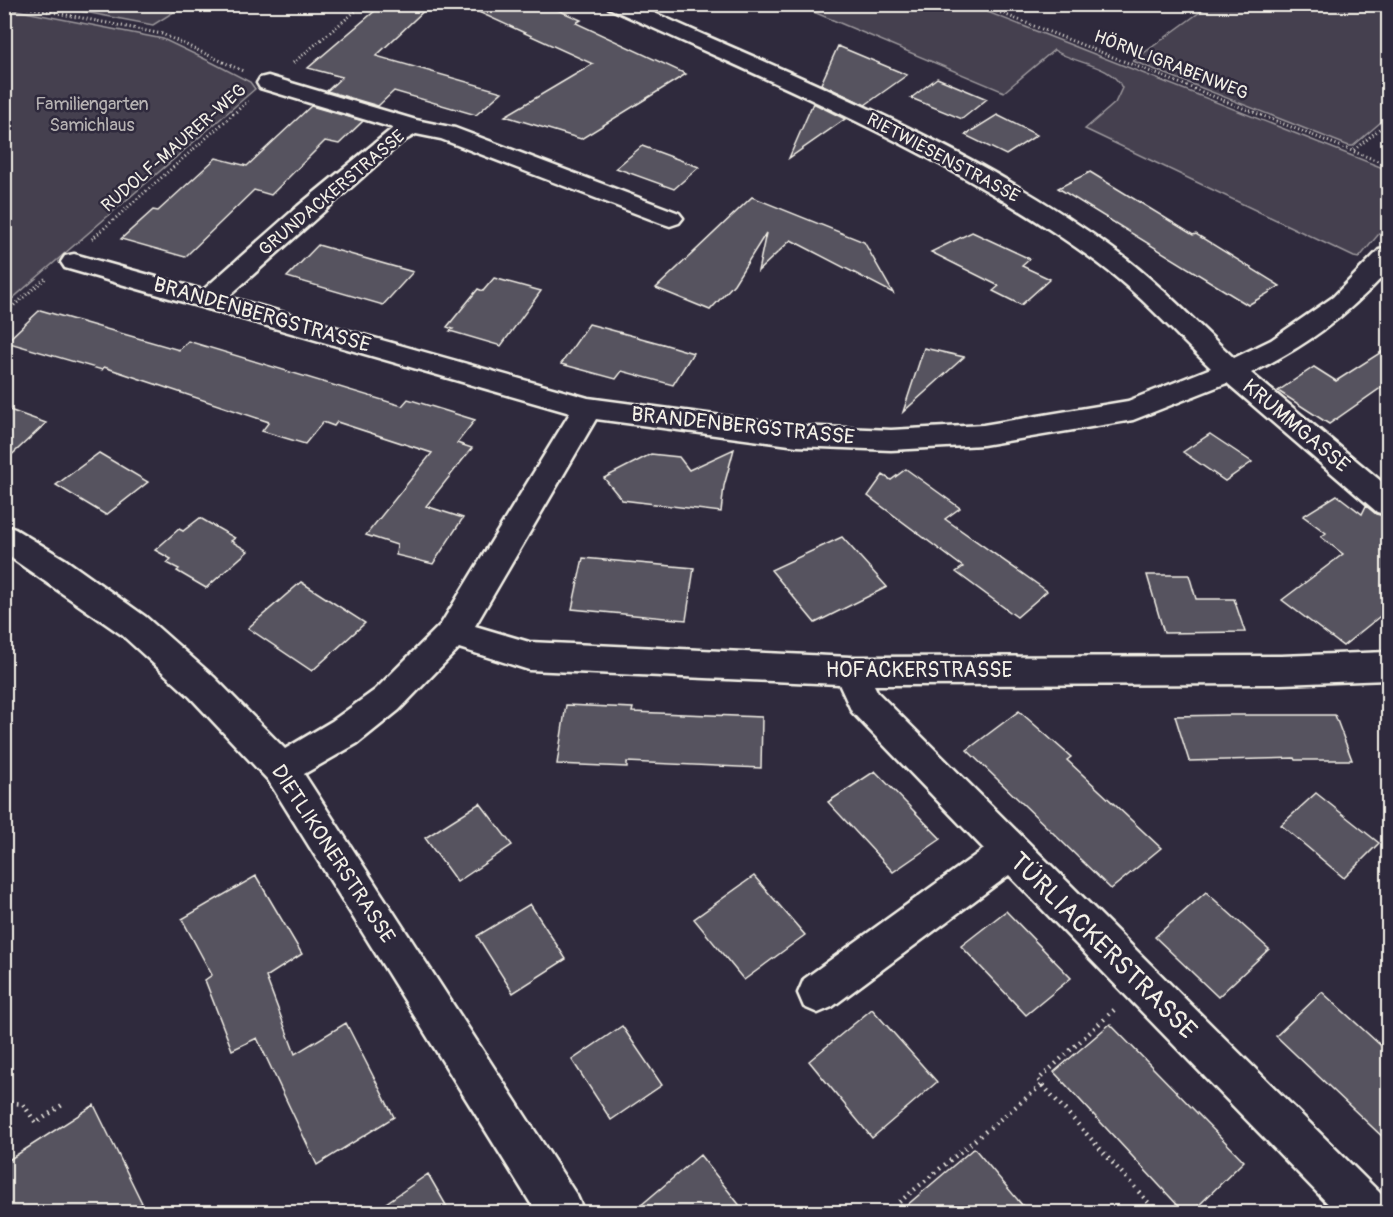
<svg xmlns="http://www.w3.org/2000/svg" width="1393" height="1217" font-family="Pangolin,sans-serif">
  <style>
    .green { fill: #454050; stroke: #9c989c; stroke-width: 1.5 }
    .building { fill: #56525f; stroke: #f4f1e8; stroke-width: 1.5 }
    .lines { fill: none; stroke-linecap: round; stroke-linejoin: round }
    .minor-casing { stroke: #f4f1e8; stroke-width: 5 }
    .path-far2 { stroke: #f4f1e8; stroke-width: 3; stroke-dasharray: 1 3; stroke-linecap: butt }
    .path-far1 { stroke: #f4f1e8; stroke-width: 4; stroke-dasharray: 1.5 4.5; stroke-linecap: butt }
    .path { stroke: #f4f1e8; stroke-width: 4.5; stroke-dasharray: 1.5 5; stroke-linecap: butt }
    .minor { fill: #2f2a3d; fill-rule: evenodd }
    .labels { text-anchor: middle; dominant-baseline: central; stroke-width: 5; stroke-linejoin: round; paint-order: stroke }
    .far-street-label { font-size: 18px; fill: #f4f1e8; stroke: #2f2a3d }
    .far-park-label { font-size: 18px; fill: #b7b3b3; stroke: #2f2a3d }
    .street-label { font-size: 21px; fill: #f4f1e8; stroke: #2f2a3d }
    .near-street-label { font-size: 26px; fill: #f4f1e8; stroke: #2f2a3d }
  </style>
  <rect width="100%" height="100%" fill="#2f2a3d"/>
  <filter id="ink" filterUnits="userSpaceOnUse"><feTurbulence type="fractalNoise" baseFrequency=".0167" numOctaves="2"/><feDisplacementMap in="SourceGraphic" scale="12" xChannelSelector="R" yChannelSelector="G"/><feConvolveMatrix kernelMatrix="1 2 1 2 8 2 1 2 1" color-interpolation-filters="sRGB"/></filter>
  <g filter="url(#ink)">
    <path class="green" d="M1211,4L1388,5V116L1353,146H1349L1133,61Z
      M48,5H185L153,25Z
      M797,5H970L1388,170V223L1359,258L1354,257L1085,129L1115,103L1122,88C1112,64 1074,64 1054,50L1004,92Z
      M5,8L163,39L213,63L250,82L255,89L5,305Z"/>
    <path class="building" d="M383,4H431L376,56L502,92L476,115L394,91L378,106L327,91L342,77L308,68Z
      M461,4H544L581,20L576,23L686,74L581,139L505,116L593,64Z
      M838,46L907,75L865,105L821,84Z
      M937,78L987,99L962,119L911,98Z
      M813,103L845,119L789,158Z
      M311,106L363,121L339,144L325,141L271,195L254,190L185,257L121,239L153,210L158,211L216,158L247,166Z
      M997,115L1037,135L1006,155L965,135Z
      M642,146L699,167L674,189L616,168Z
      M1090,172L1193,235L1196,234L1280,286L1248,305L1058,188Z
      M752,197L864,242L893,293L791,240L758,271L766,233L734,284L710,310L656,288Z
      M972,232L1030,259L1022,266L1050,279L1021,305L993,291L999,286L931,252Z
      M318,245L413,272L383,305L287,277Z
      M494,278L541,291L501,346L450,331L453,329L447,327L478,289L483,291Z
      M40,310L179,350L188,341L402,406L408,399L475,420L457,443L472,448L426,506L463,518L433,564L396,555L397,545L366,535L432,453L337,422L334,426L323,422L305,444L262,431L269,422L104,367L102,370L6,342Z
      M589,324L663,344L693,353L673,385L622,371L616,379L561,364Z
      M1389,347V382L1329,424L1278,391L1314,367L1336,381Z
      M924,348L964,357L903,412Z
      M4,408L46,423L4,462Z
      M1210,434L1252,462L1225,481L1183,452Z
      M734,449L724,486L721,512L622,500L604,478L651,454L679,457L689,470Z
      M99,453L148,482L106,515L56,485Z
      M906,469L960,508L945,519L1047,591L1017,617L956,572L963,567L868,496L883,475L891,480Z
      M1337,495L1362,514L1366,506L1376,514L1389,517V609L1343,646L1282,600L1343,554L1321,537L1326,533L1303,516Z
      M200,518L235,538L231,541L248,551L206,588L177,571L179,569L167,563L171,559L155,550L179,529L183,531Z
      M842,537L887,587L815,623L771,570Z
      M583,558L694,568L686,620L572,609Z
      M1147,575H1189L1196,599H1234L1245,632L1164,633Z
      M301,582L365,623L312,671L248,628Z
      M566,705L633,708L632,712L762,717L761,768L627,762V767L557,764Z
      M1019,711L1071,757L1067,760L1161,848L1111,889L967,750Z
      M1227,715H1335L1352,760H1295L1294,758L1189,761L1175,716Z
      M875,771L941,839L893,872L828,802Z
      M1316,793L1379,843L1344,878L1281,825Z
      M480,803L512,845L457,882L425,838Z
      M256,876L302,954L266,977L295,1054L346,1023L394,1117L317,1165L257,1038L232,1050L205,980L212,975L182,919Z
      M754,876L805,935L744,980L694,919Z
      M1206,892L1269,949L1218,997L1155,937Z
      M530,904L566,959L513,993L477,936Z
      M1006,911L1071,978L1026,1015L961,946Z
      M1322,992L1389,1053V1143L1276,1036Z
      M872,1009L937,1082L872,1138L809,1061Z
      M1110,1024L1244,1161L1192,1212H1184L1054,1072Z
      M622,1026L662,1085L611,1120L572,1060Z
      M94,1105L142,1203L128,1212H4V1163Z
      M974,1148L1028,1212H899Z
      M700,1155L745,1212H633Z
      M428,1174L450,1212H373Z"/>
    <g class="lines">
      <defs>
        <path id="minor" d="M606,4H634C799,78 974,145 1120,254C1161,285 1196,323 1234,358L1271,340L1333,297L1379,250L1388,248V271C1345,317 1308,345 1251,373L1388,487V515L1377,512L1227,383L1133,420L983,445L891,450L797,446L596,419L475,626L529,642L851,657L1281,656L1388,652V680L1281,684L874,685L878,693L1383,1196L1388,1212H1336L1009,875L832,1007L818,1013L804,1007L798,993L804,979L984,849L852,712L839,684L529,670L459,648L399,710L358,743L304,774L577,1196L584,1212H536L268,780L190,697L122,635L4,553V525L15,529L66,560L146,617L214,677L285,749L332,721L375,690L441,624L570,413L65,268L61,262L65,256L74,254L203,290L298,206L393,128L260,88L257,83L260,78L268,76L416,120L455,128L679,213L683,218L679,223L670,226L661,223L441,139L416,134L402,142L228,297L588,398L797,426L891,430L983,425L1128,401L1211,368C1174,333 1140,294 1098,263C949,154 776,84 609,8Z"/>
      </defs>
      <use href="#minor" class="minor-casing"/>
      <path class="path-far2" d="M12,4L162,34L243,71
        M978,4L1388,165
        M293,63L364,4
        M1354,150L1388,122
        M92,239L248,101
        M11,308L47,277"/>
      <path class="path-far1" d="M4,314L13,306"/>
      <path class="path" d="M1114,1010L1038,1080L1157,1212
        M4,1102L23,1104L36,1123L65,1103
        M905,1212L898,1203L1042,1085"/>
      <use href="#minor" class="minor"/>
    </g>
  </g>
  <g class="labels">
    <g class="far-street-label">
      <text transform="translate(1171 65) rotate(21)">HÖRNLIGRABENWEG</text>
      <text transform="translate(174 148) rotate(-41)">RUDOLF-MAURER-WEG</text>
      <text transform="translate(943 158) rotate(28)">RIETWIESENSTRASSE</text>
      <text transform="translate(332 193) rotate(-40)">GRUNDACKERSTRASSE</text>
    </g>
    <g class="far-park-label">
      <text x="92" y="104">Familiengarten<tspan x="92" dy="21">Samichlaus</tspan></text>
    </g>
    <g class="street-label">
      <text transform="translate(262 315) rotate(16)">BRANDENBERGSTRASSE</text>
      <text transform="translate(743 426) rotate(6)">BRANDENBERGSTRASSE</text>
      <text transform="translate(1296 426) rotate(40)">KRUMMGASSE</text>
      <text x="919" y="670">HOFACKERSTRASSE</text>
      <text transform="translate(333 854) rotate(57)">DIETLIKONERSTRASSE</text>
    </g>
    <g class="near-street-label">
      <text transform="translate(1103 946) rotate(45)">TÜRLIACKERSTRASSE</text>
    </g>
  </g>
  <rect width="1393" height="1217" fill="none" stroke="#2f2a3d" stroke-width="24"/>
  <rect x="12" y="12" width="1369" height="1193" fill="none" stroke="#f4f1e8" stroke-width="2" filter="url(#ink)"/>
</svg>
